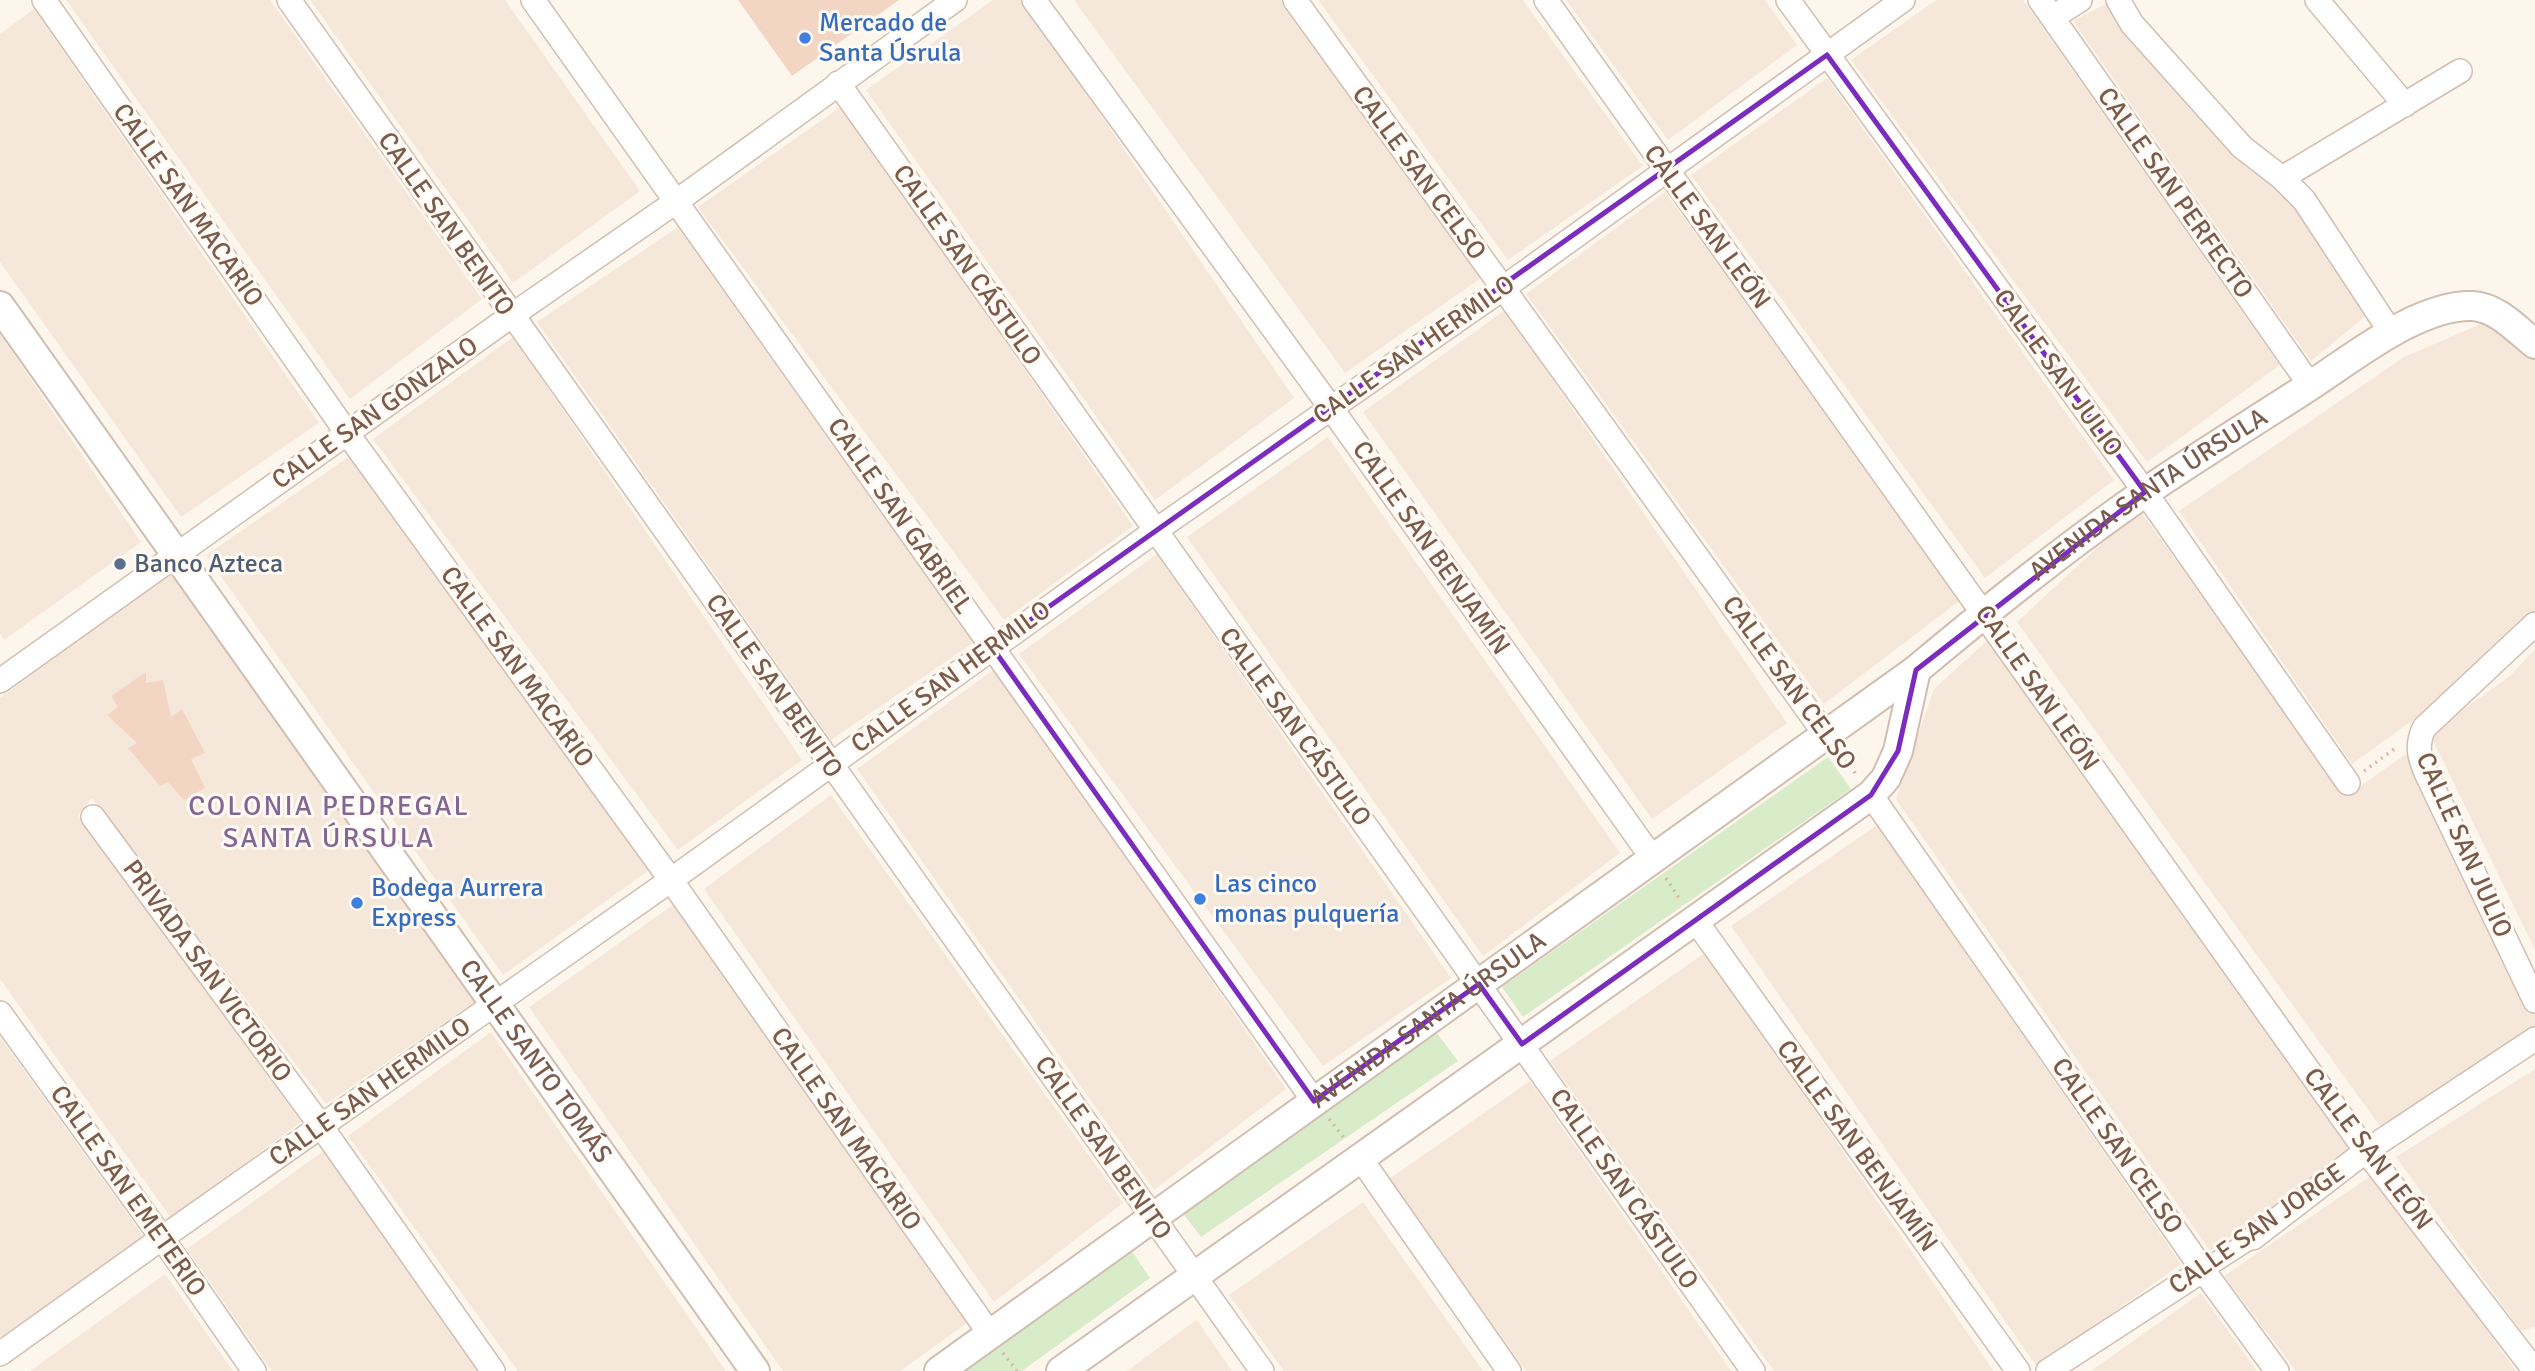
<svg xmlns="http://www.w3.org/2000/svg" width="2535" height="1371" font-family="Signika,sans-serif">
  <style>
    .residential { fill: #f5e8da }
    .green { fill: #d8ecc9 }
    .building { fill: #f3d5c3 }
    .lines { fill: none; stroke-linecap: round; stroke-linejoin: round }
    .pedestrian-casing { stroke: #d1beb0; stroke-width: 21 }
    .minor-casing { stroke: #d1beb0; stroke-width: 26 }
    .tertiary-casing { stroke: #d1beb0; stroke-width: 32 }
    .path { stroke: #d9b8a5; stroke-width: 3.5; stroke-dasharray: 2 5; stroke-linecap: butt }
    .pedestrian { stroke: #fff; stroke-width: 18 }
    .minor { stroke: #fff; stroke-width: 23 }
    .tertiary { stroke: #fff; stroke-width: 28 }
    .marked { fill: none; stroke: #7b2cbf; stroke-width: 5; stroke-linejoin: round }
    .shop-dot { fill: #3f7fe0; stroke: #fffaf3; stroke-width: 2.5 }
    .service-dot { fill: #5c6f8a; stroke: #fffaf3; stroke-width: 2.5 }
    .labels { text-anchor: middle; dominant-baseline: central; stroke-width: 6; stroke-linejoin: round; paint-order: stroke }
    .shop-label { font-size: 26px; fill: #366cbe; stroke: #fffaf3; text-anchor: start }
    .street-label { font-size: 26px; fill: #7a5c4d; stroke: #fffaf3 }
    .service-label { font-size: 26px; fill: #4e5e75; stroke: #fffaf3; text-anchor: start }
    .neighbourhood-label { font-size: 28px; letter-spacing: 2px; fill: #846695; stroke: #fffaf3 }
  </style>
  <rect width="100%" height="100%" fill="#fdf6ec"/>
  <path class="residential" d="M66,0H270L482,299L350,399Z
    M310,0H505L640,191L513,283Z
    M993,0H1022L1294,398L1155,500L866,90Z
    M1074,0H1281L1481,278L1345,373Z
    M1318,0H1523L1643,166L1508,260Z
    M1566,0H1765L1797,45L1668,140Z
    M1936,0H2023L2280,365L2147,462L1851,60Z
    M2111,1L2245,167L2303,206L2367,315L2311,361L2073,21Z
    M34,9L319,423L181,517L0,262V34Z
    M1827,78L2114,480L1985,578L1691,175Z
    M842,106L1133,526L1004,620L698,207Z
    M1665,192L1962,599L1824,704L1526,294Z
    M678,227L973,643L831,740L537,322Z
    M1505,310L1787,723L1652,819L1363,412Z
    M2483,323L2511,335L2535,359V612L2455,690L2352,764L2179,511L2404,357Z
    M0,334L141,542L4,640L0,634Z
    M513,337L802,760L678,850L373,439Z
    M1328,437L1620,853L1483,956L1187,537Z
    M350,456L652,868L503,975L206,555Z
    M2139,509L2346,796L2409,752L2535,996V1041L2387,1136L2017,622Z
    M1157,554L1451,978L1323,1066L1019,654Z
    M177,567L476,1001L326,1104L92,798L78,815L301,1122L171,1218L0,979V698Z
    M1991,637L2356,1148L2210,1251L1896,799L1934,689Z
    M2535,649V950L2430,734L2511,675Z
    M996,668L1286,1089L1154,1190L857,769Z
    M831,795L1123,1203L994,1302L704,889Z
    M1877,825L2181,1264L2037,1367L1731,926Z
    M677,902L967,1323L900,1371H783L529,1007Z
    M1706,952L1993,1370L1992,1371H1774L1550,1061Z
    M491,1032L726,1371H518L348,1136Z
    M0,1037L144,1237L4,1340L0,1336Z
    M2535,1069V1327L2521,1331L2396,1157Z
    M1530,1081L1731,1371H1526L1389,1179Z
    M325,1150L480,1371H272L187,1249Z
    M2375,1173L2516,1371H2296L2224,1276Z
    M1363,1202L1483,1371H1284L1229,1295Z
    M165,1274L233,1371H30Z
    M2201,1293L2257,1371H2091Z
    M1196,1319L1232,1371H1127L1196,1320Z"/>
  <path class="green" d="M1828,757L1851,789L1523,1017L1502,987Z
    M1436,1032L1458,1061L1201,1237L1181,1211Z
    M1131,1250L1150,1278L1022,1371H963Z"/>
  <path class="building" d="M738,0H899L792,76Z
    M146,672V683L163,680L171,717L182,709L205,753L191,759L205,788L184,800L168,782L160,786L128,748L137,743L107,715L118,707L111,696Z"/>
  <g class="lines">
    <defs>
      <path id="pedestrian" d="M2203,1270L2253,1238"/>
      <path id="minor" d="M44,0L347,433L671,880L990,1334
        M289,0L1262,1371
        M533,0L1314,1101
        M1034,0L1331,408L1653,859
        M1295,0L1825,734
        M1546,0L2366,1151L2535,1371
        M1788,0L2145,492L2348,783
        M2040,0L2310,385
        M2118,0L2132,24L2242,147L2282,178L2304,200L2392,334
        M2317,0L2405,105
        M2053,17L2080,0
        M838,83L1753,1371
        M2282,178L2460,71
        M2535,624L2424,728C2416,746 2419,757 2427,775L2535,1001
        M0,681L511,316L677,201L955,0
        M1871,795L2203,1270L2277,1371
        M93,817L321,1126L493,1371
        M1696,921L2018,1371
        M0,1013L162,1238L254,1371
        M1361,1159L1509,1371
        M2253,1238L2366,1151L2535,1039
        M0,1354L162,1238L671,880L1155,531L1502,289L1903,0
        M2048,1371L2203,1270"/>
      <g id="tertiary">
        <path id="s1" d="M0,306L755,1371"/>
        <path id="s2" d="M939,1371L1916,670C1990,608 2067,546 2147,491C2200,455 2254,422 2308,387C2352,359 2418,304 2473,306C2498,308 2516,329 2535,344"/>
        <path d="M1061,1371L1871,795L1886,778L1898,751L1916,670"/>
      </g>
    </defs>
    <use href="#pedestrian" class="pedestrian-casing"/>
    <use href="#minor" class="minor-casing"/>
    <use href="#tertiary" class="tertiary-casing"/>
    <path class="path" d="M1841,755L1856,774
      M2364,771L2397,747
      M1666,878L1681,901
      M1329,1119L1346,1140
      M1003,1353L1017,1371"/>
    <use href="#pedestrian" class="pedestrian"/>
    <use href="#minor" class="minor"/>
    <use href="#tertiary" class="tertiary"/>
  </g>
  <path class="marked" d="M1827,55L2145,492L1916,670L1898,751L1871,795L1522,1044L1479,984L1314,1101L992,647Z"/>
  <g class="shop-dot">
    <circle cx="805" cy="38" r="7"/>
    <circle cx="1200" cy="899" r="7"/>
    <circle cx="357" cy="903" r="7"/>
  </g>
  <circle class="service-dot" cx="120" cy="564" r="7"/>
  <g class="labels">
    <g class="shop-label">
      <text x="819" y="23">Mercado de<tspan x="819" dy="30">Santa Úsrula</tspan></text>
      <text x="1214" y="884">Las cinco<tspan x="1214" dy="30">monas pulquería</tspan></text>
      <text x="371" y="888">Bodega Aurrera<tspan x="371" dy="30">Express</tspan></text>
    </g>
    <g class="street-label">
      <text transform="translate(1419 173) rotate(54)">CALLE SAN CELSO</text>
      <text transform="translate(2175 193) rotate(55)">CALLE SAN PERFECTO</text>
      <text transform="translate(188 205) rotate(55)">CALLE SAN MACARIO</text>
      <text transform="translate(446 224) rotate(55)">CALLE SAN BENITO</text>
      <text transform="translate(1707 227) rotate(54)">CALLE SAN LEÓN</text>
      <text transform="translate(967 265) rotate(55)">CALLE SAN CÁSTULO</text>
      <text transform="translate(1414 350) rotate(-35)">CALLE SAN HERMILO</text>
      <text transform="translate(2058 373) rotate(54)">CALLE SAN JULIO</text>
      <text transform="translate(375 413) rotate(-35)">CALLE SAN GONZALO</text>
      <text stroke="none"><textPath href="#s2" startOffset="1494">AVENIDA SANTA ÚRSULA</textPath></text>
      <text transform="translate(900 516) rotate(55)">CALLE SAN GABRIEL</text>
      <text transform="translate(1431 548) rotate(55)">CALLE SAN BENJAMÍN</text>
      <text transform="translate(517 667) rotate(54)">CALLE SAN MACARIO</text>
      <text transform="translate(951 677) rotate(-36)">CALLE SAN HERMILO</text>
      <text transform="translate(1789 683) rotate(54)">CALLE SAN CELSO</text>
      <text transform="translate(774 686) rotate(55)">CALLE SAN BENITO</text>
      <text transform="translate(2037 688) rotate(55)">CALLE SAN LEÓN</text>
      <text transform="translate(1295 727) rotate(54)">CALLE SAN CÁSTULO</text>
      <text transform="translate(2464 845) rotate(66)">CALLE SAN JULIO</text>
      <text transform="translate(207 971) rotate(54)">PRIVADA SAN VICTORIO</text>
      <text stroke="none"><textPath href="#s2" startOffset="602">AVENIDA SANTA ÚRSULA</textPath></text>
      <text stroke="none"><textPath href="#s1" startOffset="926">CALLE SANTO TOMÁS</textPath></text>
      <text transform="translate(370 1092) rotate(-35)">CALLE SAN HERMILO</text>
      <text transform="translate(846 1129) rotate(55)">CALLE SAN MACARIO</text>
      <text transform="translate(1857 1146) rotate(54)">CALLE SAN BENJAMÍN</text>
      <text transform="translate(2117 1146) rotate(55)">CALLE SAN CELSO</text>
      <text transform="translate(1103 1148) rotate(55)">CALLE SAN BENITO</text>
      <text transform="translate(2368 1149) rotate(53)">CALLE SAN LEÓN</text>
      <text transform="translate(1624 1189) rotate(55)">CALLE SAN CÁSTULO</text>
      <text transform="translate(128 1191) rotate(55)">CALLE SAN EMETERIO</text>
      <text transform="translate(2257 1229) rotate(-35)">CALLE SAN JORGE</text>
    </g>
    <g class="service-label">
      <text x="134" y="564">Banco Azteca</text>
    </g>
    <g class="neighbourhood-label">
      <text x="329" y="806">COLONIA PEDREGAL<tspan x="329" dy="32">SANTA ÚRSULA</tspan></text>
    </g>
  </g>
</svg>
